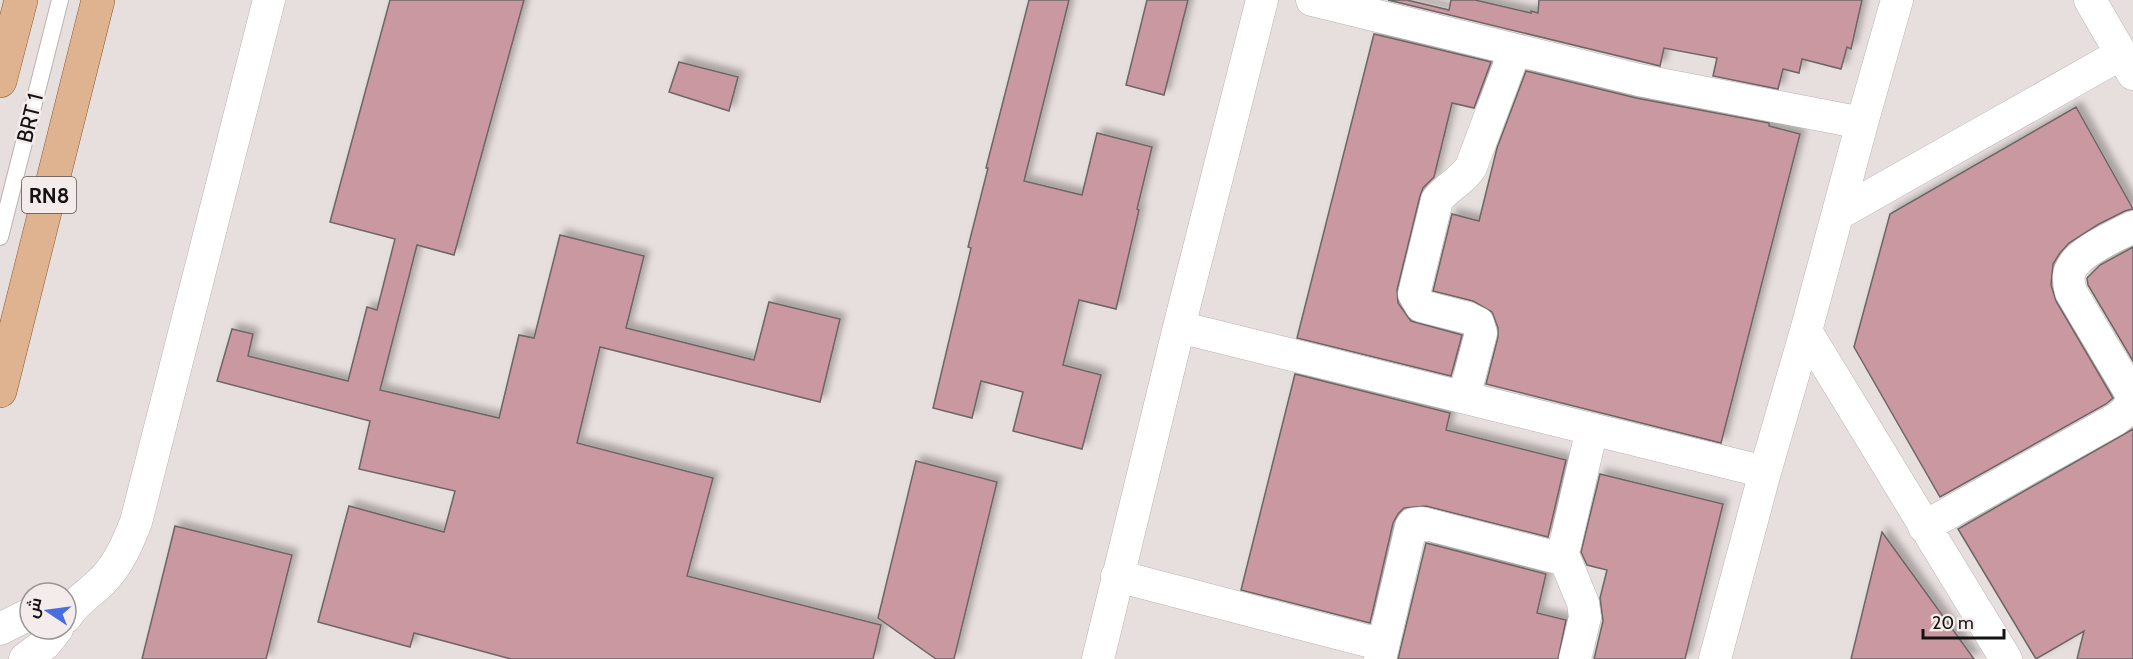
<svg xmlns="http://www.w3.org/2000/svg" width="2133" height="659" font-family="Cabin,Cairo,sans-serif">
  <style>
    .building { fill: #ca98a0; stroke: #6d6566; stroke-width: 1.5; filter: url(#shadow) }
    .lines { fill: none; stroke-linecap: round; stroke-linejoin: round }
    .lane-casing { stroke: #bbb3b1; stroke-width: 18 }
    .street-casing { stroke: #bbb3b1; stroke-width: 33 }
    .primary-casing { stroke: #8b5a32; stroke-width: 34 }
    .lane { stroke: #fff; stroke-width: 16 }
    .street { stroke: #fff; stroke-width: 32 }
    .primary { stroke: #dfb38f; stroke-width: 33 }
    .labels { text-anchor: middle; dominant-baseline: central; stroke-width: 5; stroke-linejoin: round; paint-order: stroke }
    .shield { fill: #f4ecea; stroke: #585353; stroke-width: 1.5 }
    .shield-label { font-size: 21px; font-weight: bold; fill: #151212 }
    .street-label { font-size: 22px; fill: #151212; stroke: #f4ecea }
  </style>
  <defs>
    <filter id="shadow"><feDropShadow dx="5.5" dy="-5.5" stdDeviation="3" flood-color="#0004"/></filter>
  </defs>
  <rect width="100%" height="100%" fill="#e7dfdd"/>
  <path class="building" d="M390,0H524L454,255L417,245L380,390L499,418L519,335L534,338L560,235L644,256L626,328L754,360L769,302L840,319L820,402L600,347L577,443L713,478L687,576L881,625L873,659H511L414,633L410,647L318,622L349,506L444,532L455,491L359,469L370,421L217,381L232,329L253,334L248,356L348,381L367,307L377,310L395,239L330,222Z
    M1029,0H1069L1024,181L1082,195L1097,133L1152,147L1137,209L1139,210L1116,309L1079,300L1063,365L1101,375L1082,449L1013,431L1023,392L981,381L972,418L933,408L971,248L968,247L988,168H986Z
    M1147,0H1188L1164,95L1126,85Z
    M1388,0H1407L1449,10L1451,0H1475L1531,13V11L1538,13L1539,0H1862L1851,49L1847,47L1841,69L1802,59L1799,73L1783,69L1778,89L1713,76L1717,58L1664,48L1660,66Z
    M1374,34L1491,62L1474,108L1452,103L1434,177L1423,188L1420,196L1397,290L1398,303L1411,321L1462,335L1451,376L1297,338Z
    M679,62L738,77L729,111L669,92Z
    M1526,71L1636,98L1769,123V126L1800,134L1721,443L1486,384L1498,337V328L1492,312L1473,301L1433,291L1452,214L1479,221L1497,148Z
    M2076,107L2133,209L2125,211L2099,224L2069,243L2060,253L2053,264L2051,285L2056,301L2113,398L2106,404L1940,497L1854,347L1890,214Z
    M2133,247V361L2088,285L2087,278L2100,265Z
    M1295,374L1450,413L1446,430L1566,460L1548,537L1426,506L1404,508L1398,514L1393,523L1370,623L1241,590Z
    M2133,429V659H2077L2084,631L2036,659L1958,529Z
    M916,461L997,482L954,659H936L878,618Z
    M1600,474L1723,504L1685,659H1594L1603,621L1600,598L1607,570L1587,565L1581,552Z
    M175,526L292,555L266,659H142Z
    M1882,532L1974,659H1851Z
    M1426,543L1546,574L1537,613L1566,620L1558,659H1398Z"/>
  <g class="lines">
    <defs>
      <path id="lane" d="M0,237L60,0"/>
      <path id="street" d="M1312,0L1639,80L1862,123
        M2090,0L2133,74
        M1838,214L2121,54
        M1179,327L1765,472
        M1806,331L2006,659
        M1464,397L1481,333L1478,323L1468,318L1421,306L1414,294L1437,200C1447,187 1462,181 1471,167L1515,50
        M1924,527L2116,419C2126,412 2130,408 2132,395L2071,292C2069,285 2067,276 2071,269C2079,251 2116,236 2133,227
        M1562,552L1583,603L1585,617L1575,659
        M1117,576L1383,645
        M66,617C76,600 90,594 103,580C119,564 128,542 136,522L269,0
        M0,629L30,614
        M25,659L45,644L57,629
        M1098,659L1179,327L1262,0
        M1380,659L1411,527L1413,524L1422,523L1554,557L1559,556L1565,545L1592,429
        M1715,659L1765,472L1806,331L1862,123L1897,0"/>
      <path id="primary" d="M0,81L21,0
        M0,391L98,0"/>
    </defs>
    <use href="#lane" class="lane-casing"/>
    <use href="#street" class="street-casing"/>
    <use href="#primary" class="primary-casing"/>
    <use href="#lane" class="lane"/>
    <use href="#street" class="street"/>
    <use href="#primary" class="primary"/>
  </g>
  <g class="labels">
    <rect class="shield" x="22" y="177" width="54" height="36" rx="4.5"/>
    <g class="shield-label">
      <text x="49" y="195">RN8</text>
    </g>
    <g class="street-label">
      <text transform="translate(30 118) rotate(-76)">BRT 1</text>
    </g>
  </g>
  <g transform="translate(48 611) rotate(283)"><circle r="28" fill="#f4ecea" stroke="#9b9594" stroke-width="1.5"/>
  <path d="M0-4.5L10 22L0 15L-10 22Z" fill="#476de0"/>
  <text y="-9" font-size="16" font-weight="bold" text-anchor="middle" fill="#151212">ش</text>
  </g>
  <path d="M1923 629v9h81v-9" fill="none" stroke="#151212" stroke-width="3"/>
  <text x="1932" y="629" font-size="18" fill="#151212" stroke="#f4ecea" stroke-width="4.5" paint-order="stroke">20 m</text>
</svg>
